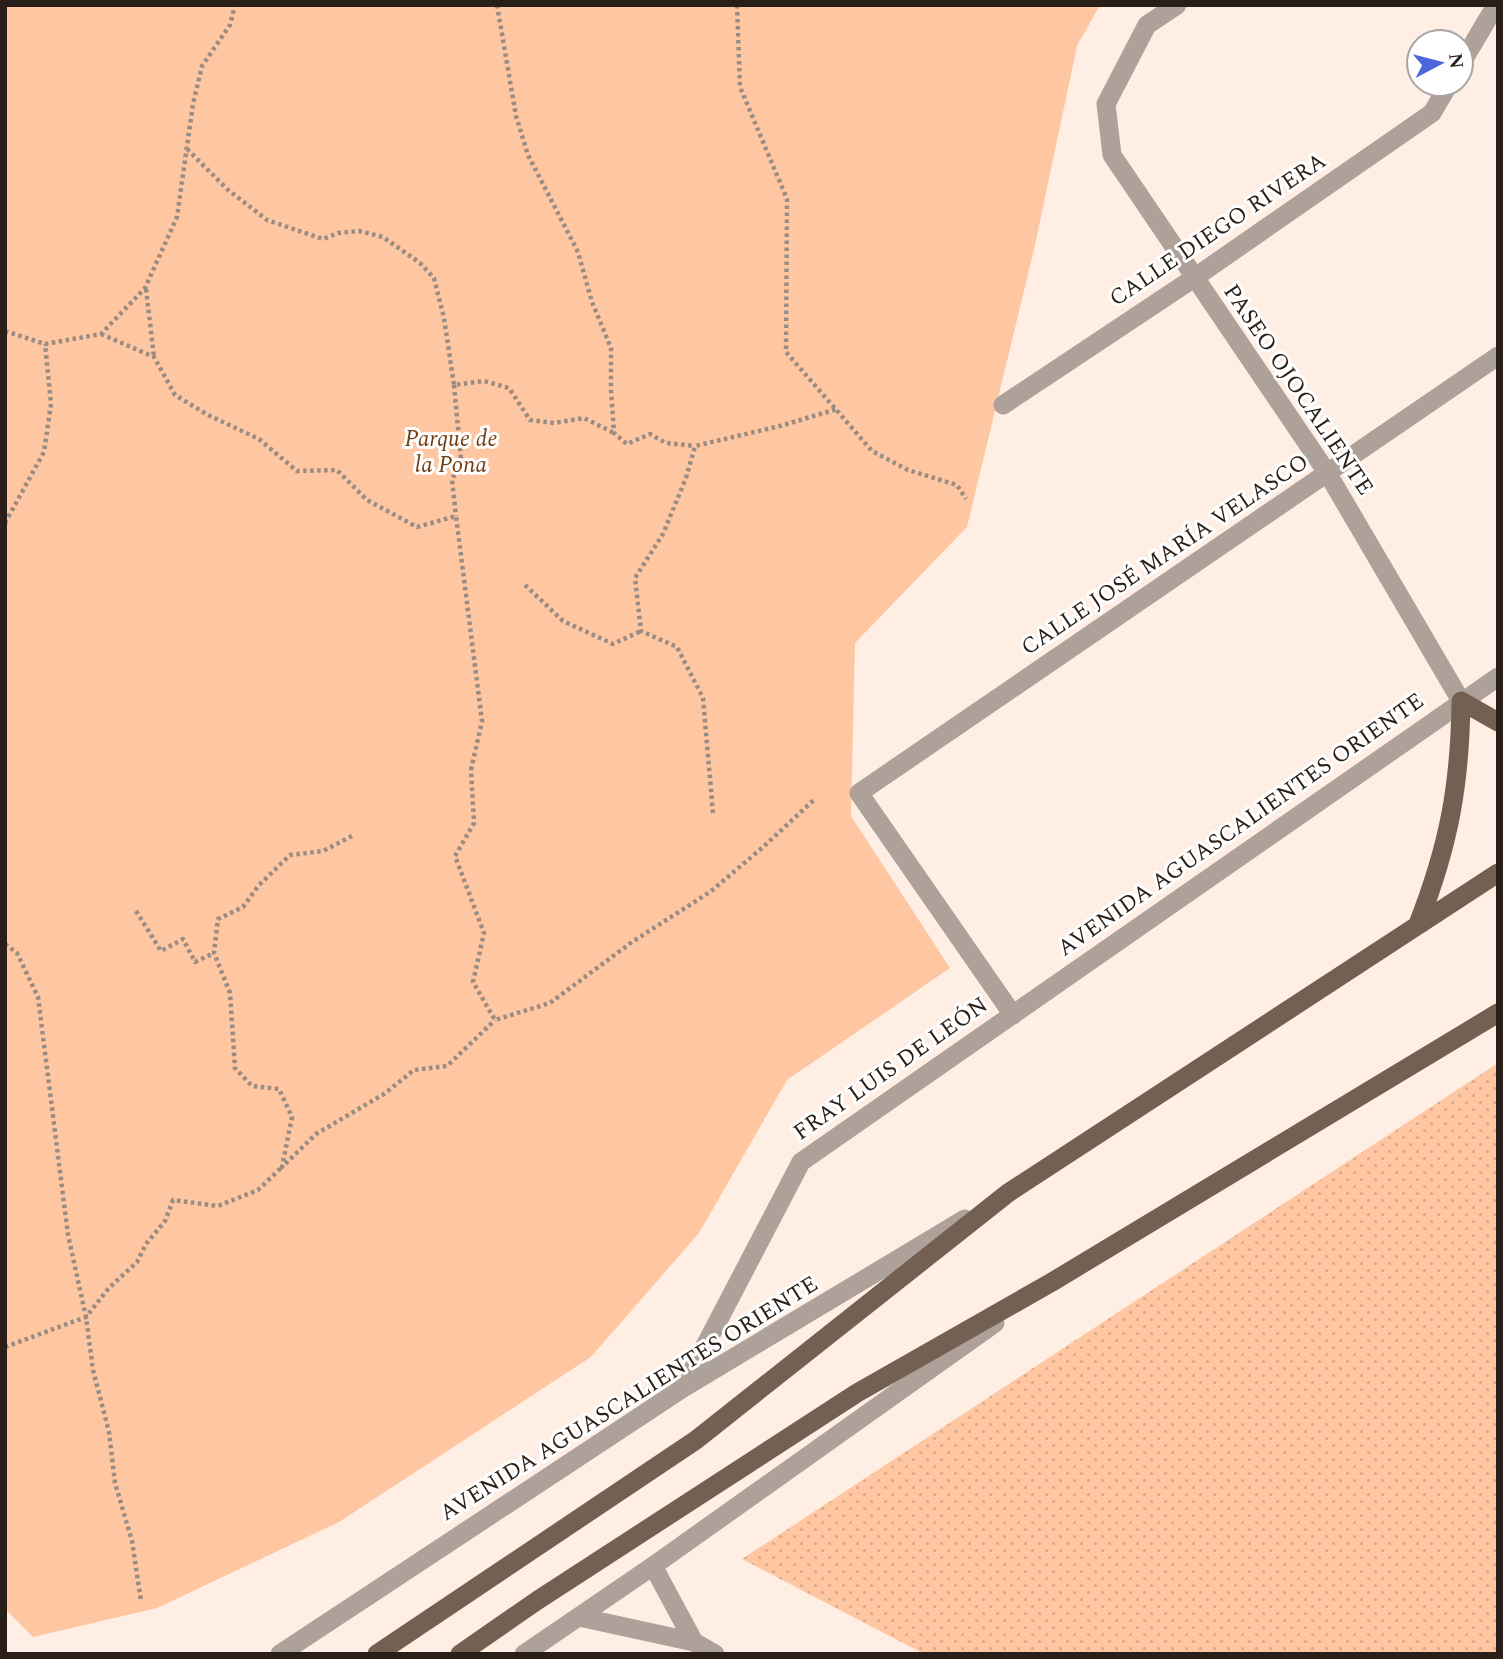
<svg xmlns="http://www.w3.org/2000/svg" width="1503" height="1659" font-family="Spectral,serif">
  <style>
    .grass { fill: url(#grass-dots) }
    .park { fill: #fec7a2 }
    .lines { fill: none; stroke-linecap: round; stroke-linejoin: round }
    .path { stroke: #9a8c83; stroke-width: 4.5; stroke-dasharray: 3.5 3.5; stroke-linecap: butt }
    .minor { stroke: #ada19a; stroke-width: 19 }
    .tertiary { stroke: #ada19a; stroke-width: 19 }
    .primary { stroke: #746053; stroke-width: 19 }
    .labels { text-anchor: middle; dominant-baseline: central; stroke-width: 6; stroke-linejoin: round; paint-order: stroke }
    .street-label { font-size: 23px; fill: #291f18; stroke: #fff }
    .park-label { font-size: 23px; font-style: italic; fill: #723d12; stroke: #fff }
  </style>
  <defs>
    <pattern id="grass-dots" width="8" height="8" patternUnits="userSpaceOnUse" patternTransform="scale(1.75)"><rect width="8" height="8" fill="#fec7a2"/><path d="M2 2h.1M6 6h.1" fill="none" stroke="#daaa8b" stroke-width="1.8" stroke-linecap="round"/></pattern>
  </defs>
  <rect width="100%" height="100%" fill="#ffeee3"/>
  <path class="grass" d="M1498,1063V1654H924L742,1559Z"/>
  <path class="park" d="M5,5H1100L1077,46L1035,245L967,527L855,643L851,816L950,968L787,1080L699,1233L591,1357L339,1522L157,1608L33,1637L5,1609Z"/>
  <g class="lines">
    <path class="path" d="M497,5L516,116L528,155L578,252L592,302L611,348V390L614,433L627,444L650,434L666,443L695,446
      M737,5L740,87L787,199L786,352L872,451L908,470L957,485L966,499
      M187,149L227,189L267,220L323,239L338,233L359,231L383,237L420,263L434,278L444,318L454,385L484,381L509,388L530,420L554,423L584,418L614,433
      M146,289L154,357
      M5,331L45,344L101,334L145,288L177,217L193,104L202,66L230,25L235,5
      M101,334L154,357L175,395L208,415L259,439L297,471L337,470L367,500L417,527L456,516L482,721L471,770L474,823L455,856L484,933L473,982L495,1020L550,1003L632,942L710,892L762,848L816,798
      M454,385L461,459L452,480L456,516
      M5,523L44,452L51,404L45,344
      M525,585L563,621L613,644L641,631
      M713,813L703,698L677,647L641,631L635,578L663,534L686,478L695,446L780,426L837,409
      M352,836L323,851L290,855L259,885L243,907L218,919L214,953L230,993L235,1068L252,1086L279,1089L292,1117L282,1167L316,1134L384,1094L414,1070L447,1066L495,1020
      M136,911L161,951L183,939L195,962L214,953
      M5,944L17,953L38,997L68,1235L86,1317L93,1370L109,1432L115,1483L132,1541L141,1601
      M5,1347L86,1317L109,1288L137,1262L146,1244L165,1221L173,1200L218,1206L258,1190L282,1167"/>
    <path class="minor" d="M1177,5L1147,25L1106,104L1112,155L1328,474L1461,701
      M1461,64L1496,5
      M1003,405L1194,278L1432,113L1449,84
      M1013,1015L859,793L1498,356
      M653,1566L694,1642
      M579,1617L694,1642L715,1654"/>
    <path class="tertiary" d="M683,1388L801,1162L1498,677
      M280,1654L683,1388L965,1219
      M524,1654L653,1566L995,1323"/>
    <path class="primary" d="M1418,924C1449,845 1460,785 1461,701L1498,722
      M377,1654L696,1440L1008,1193L1498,873
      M460,1654L538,1600L857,1393L1052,1282L1498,1013"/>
  </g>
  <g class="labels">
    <g class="street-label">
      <text transform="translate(1218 230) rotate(-34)">CALLE DIEGO RIVERA</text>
      <text transform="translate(1298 390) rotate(56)">PASEO OJOCALIENTE</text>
      <text transform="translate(1165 555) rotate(-34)">CALLE JOSÉ MARÍA VELASCO</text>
      <text transform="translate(1241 825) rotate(-35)">AVENIDA AGUASCALIENTES ORIENTE</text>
      <text transform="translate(891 1069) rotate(-35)">FRAY LUIS DE LEÓN</text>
      <text transform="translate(629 1399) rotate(-32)">AVENIDA AGUASCALIENTES ORIENTE</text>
    </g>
    <g class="park-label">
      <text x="451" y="439">Parque de<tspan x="451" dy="26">la Pona</tspan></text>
    </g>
  </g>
  <rect width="1503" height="1659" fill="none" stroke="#291f18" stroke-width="14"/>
  <g transform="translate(1440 63) rotate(83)"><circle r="33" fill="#ffffff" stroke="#a9a5a3" stroke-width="2"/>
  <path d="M0-5L12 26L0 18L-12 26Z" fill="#4c67db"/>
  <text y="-10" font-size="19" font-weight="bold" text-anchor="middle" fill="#291f18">N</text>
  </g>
</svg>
